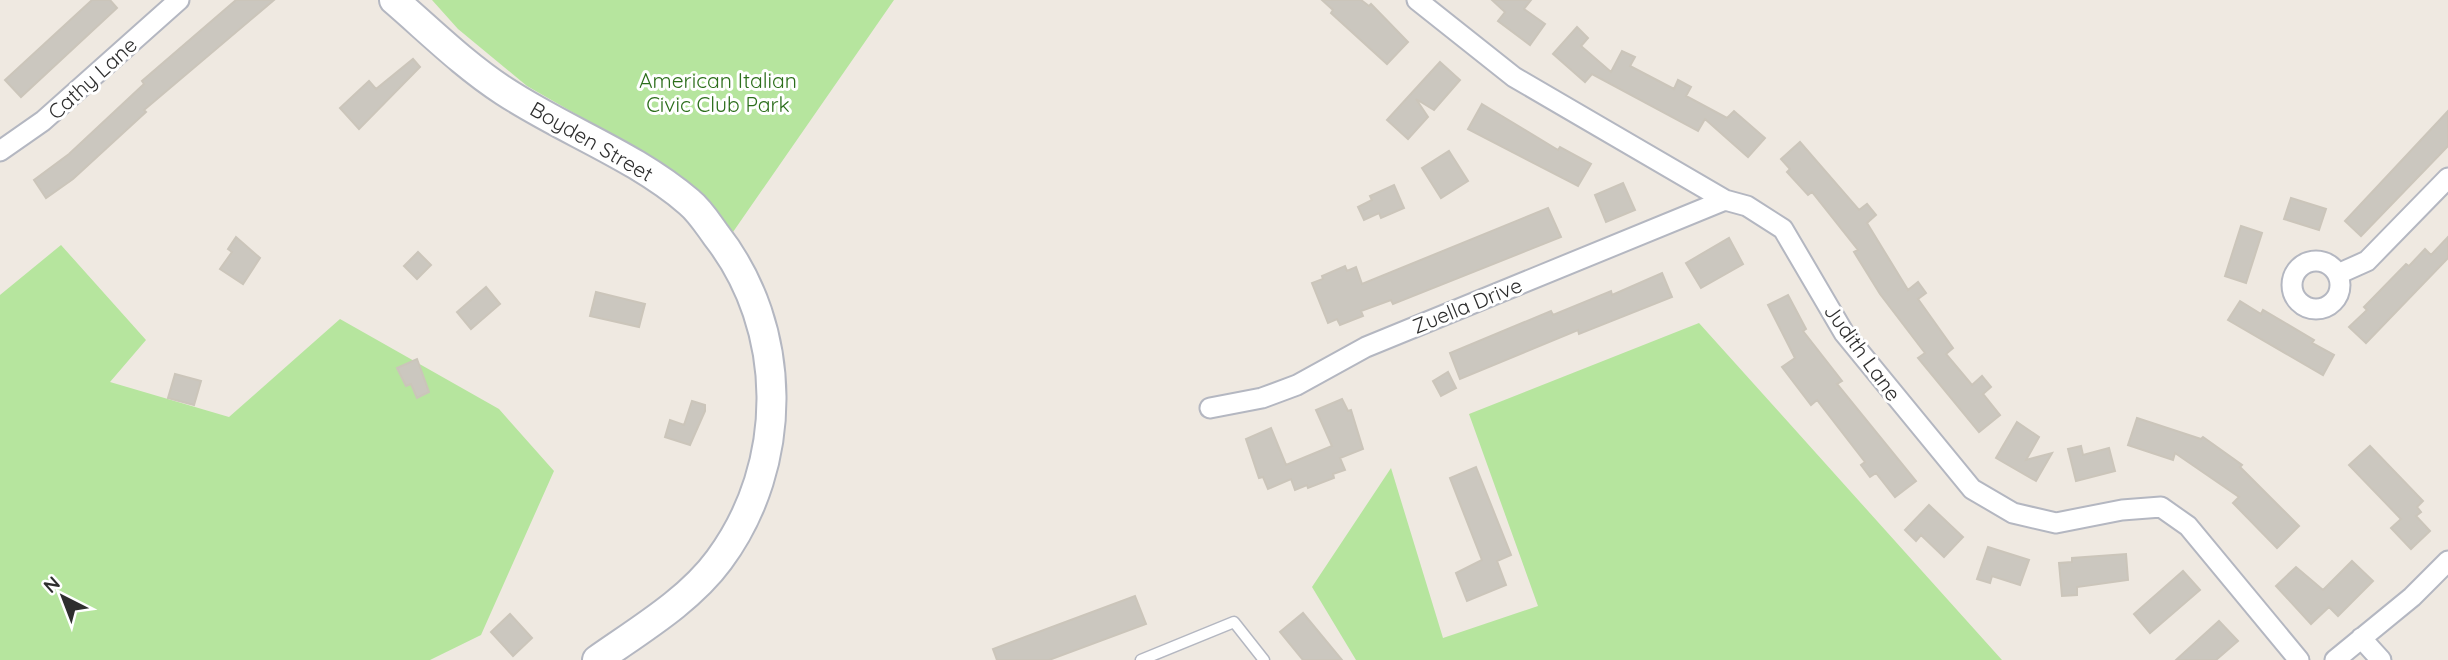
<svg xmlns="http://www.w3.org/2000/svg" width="2448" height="660" font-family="Quicksand,sans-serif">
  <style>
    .green { fill: #b6e59e }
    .building { fill: #cbc7bf; stroke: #cbc5ba; stroke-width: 2 }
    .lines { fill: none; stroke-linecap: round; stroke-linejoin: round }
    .lane-casing { stroke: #b4b7c1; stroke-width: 13 }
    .street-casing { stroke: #b4b7c1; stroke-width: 23 }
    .secondary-casing { stroke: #b4b7c1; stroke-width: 32 }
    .lane { stroke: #fff; stroke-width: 10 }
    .street { stroke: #fff; stroke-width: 19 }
    .secondary { stroke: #fff; stroke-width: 28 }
    .labels { text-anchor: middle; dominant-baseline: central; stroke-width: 6; stroke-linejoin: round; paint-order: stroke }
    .street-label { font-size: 21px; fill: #2e2e2e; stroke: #fff }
    .park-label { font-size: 21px; fill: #2c6e1b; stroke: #fff }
  </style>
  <rect width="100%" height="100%" fill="#efe9e1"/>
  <path class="green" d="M432,0H894L733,232L713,211L647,155L527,86L458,29Z
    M61,245L146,340L110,382L229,417L340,319L499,409L554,471L481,635L430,660H0V295Z
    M1699,323L2002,660H1356L1312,587L1391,468L1443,638L1538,606L1469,414Z"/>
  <path class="building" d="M92,0H110L117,8L21,97L5,80Z
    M236,0H274L144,110L146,112L73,179L46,198L34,180L69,154L144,84L142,81Z
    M1322,0H1361L1369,6L1371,4L1408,42L1387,64L1331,13L1333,10Z
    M1492,0H1531L1524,9L1545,24L1530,45L1498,21L1505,12Z
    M1577,27L1588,38L1581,46L1611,72L1622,51L1635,57L1630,66L1674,89L1678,80L1691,87L1686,96L1727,118L1734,111L1765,138L1748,157L1705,119L1698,131L1592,74L1585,82L1553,54Z
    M413,59L420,67L359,129L340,108L369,81L376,89Z
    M1440,62L1460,80L1434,110L1416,99L1428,117L1408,139L1387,120Z
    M1482,104L1558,150L1560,147L1591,164L1578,186L1468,129Z
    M2448,111V146L2361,236L2345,221Z
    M1800,142L1859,210L1867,204L1876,215L1867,223L1908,290L1918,282L1926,293L1918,299L1953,348L1946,354L1972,385L1982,376L1991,387L1983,394L2000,415L1979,432L1918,358L1925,353L1880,294L1854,252L1858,250L1812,192L1808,195L1787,172L1790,169L1781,159Z
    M1449,151L1468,181L1441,198L1422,168Z
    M1623,183L1635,210L1606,222L1595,195Z
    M1394,185L1404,208L1381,218L1379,213L1364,220L1358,207L1372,200L1370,196Z
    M2291,198L2326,209L2319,230L2284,219Z
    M1548,208L1561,237L1393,304L1391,300L1361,311L1363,316L1340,325L1337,319L1328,323L1312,283L1323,279L1322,276L1345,266L1347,271L1356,267L1362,284Z
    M2241,226L2262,233L2246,283L2225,276Z
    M236,237L260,258L243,284L220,269L232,252L228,249Z
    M2448,237V258L2366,343L2349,327L2367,310L2364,307L2406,264L2409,266L2425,249L2431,255Z
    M1729,238L1743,264L1701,288L1686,263Z
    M418,252L431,265L417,279L404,266Z
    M1662,273L1672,297L1579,334L1578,330L1460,379L1450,353L1551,311L1553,315L1611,291L1612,295Z
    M486,287L500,304L471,329L457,312Z
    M596,292L645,304L639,327L590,316Z
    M1788,295L1806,329L1803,331L1842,381L1837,384L1916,481L1895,497L1876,473L1870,477L1861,465L1865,462L1817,400L1811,405L1782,367L1795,358L1768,305Z
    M2240,301L2261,314L2263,310L2314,340L2312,343L2334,355L2323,375L2228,320Z
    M417,359L429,392L417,398L411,384L406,386L397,368Z
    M1448,372L1456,388L1441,396L1433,381Z
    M175,374L201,381L194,405L168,398Z
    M1342,399L1348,411L1351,410L1363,449L1340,458L1345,470L1333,474L1334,478L1308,488L1307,485L1295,490L1291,479L1268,489L1263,477L1259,478L1246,439L1271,428L1286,465L1332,446L1316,410Z
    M692,401L705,405V411L690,445L665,437L670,420L684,425Z
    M2137,418L2201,439L2203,437L2242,465L2240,467L2299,526L2277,548L2233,503L2239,497L2175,453L2173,460L2128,445Z
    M2017,422L2039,437L2026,460L2052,453L2036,481L1996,458Z
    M2081,446L2083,455L2109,448L2115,471L2076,481L2068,449Z
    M2370,446L2423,501L2417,507L2421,512L2416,516L2430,531L2411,549L2391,528L2401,519L2349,465Z
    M1476,467L1511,555L1497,561L1506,585L1467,601L1456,573L1482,560L1450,478Z
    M1929,505L1963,537L1944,557L1921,535L1916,541L1905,530Z
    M1988,547L2029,560L2020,585L1992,576L1990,583L1977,579Z
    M2126,554L2128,580L2077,587V595L2062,596L2059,563L2072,562V558Z
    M2352,561L2373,581L2338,616L2329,607L2311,624L2276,586L2296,567L2323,590Z
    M2183,571L2200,590L2150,633L2134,614Z
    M1135,596L1146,624L1049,660H997L993,649Z
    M1303,613L1342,660H1303L1280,632Z
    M510,614L532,638L513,656L491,632Z
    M2219,621L2238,641L2216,660H2176Z"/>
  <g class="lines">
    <defs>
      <path id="lane" d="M1141,660L1234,622L1264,660"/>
      <path id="street" d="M1417,0L1514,77L1725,200L1747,206L1783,229L1844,333L1972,489L2013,513L2056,523L2122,510L2161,507L2188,526L2299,660
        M0,151L43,121L179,0
        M2292 285a24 24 0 1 1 48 0a24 24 0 1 1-48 0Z
        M2338,274L2367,261L2448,178
        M1210,408L1262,398L1297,385L1366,347L1725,200
        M2361,638L2381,660
        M2335,660L2412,597L2448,561"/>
      <path id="secondary" d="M394,0C430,31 464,65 504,91C565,131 634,155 689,202C700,211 708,224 716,235C789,328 790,464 719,560C689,601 638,631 597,660"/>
    </defs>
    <use href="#lane" class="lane-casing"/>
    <use href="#street" class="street-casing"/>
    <use href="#secondary" class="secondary-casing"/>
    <use href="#lane" class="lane"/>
    <use href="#street" class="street"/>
    <use href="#secondary" class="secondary"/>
  </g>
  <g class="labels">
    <g class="street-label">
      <text transform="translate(92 78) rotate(-42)">Cathy Lane</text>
      <text transform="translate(592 141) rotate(30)">Boyden Street</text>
      <text transform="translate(1467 305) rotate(-22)">Zuella Drive</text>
      <text transform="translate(1863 352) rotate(54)">Judith Lane</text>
    </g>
    <g class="park-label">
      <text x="718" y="80">American Italian<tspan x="718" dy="24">Civic Club Park</tspan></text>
    </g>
  </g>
  <g transform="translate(63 597) rotate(318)" stroke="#ffffff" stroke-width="5" paint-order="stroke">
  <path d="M0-5L12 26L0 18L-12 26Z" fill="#2e2e2e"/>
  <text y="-10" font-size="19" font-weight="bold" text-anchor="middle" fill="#2e2e2e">N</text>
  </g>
</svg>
